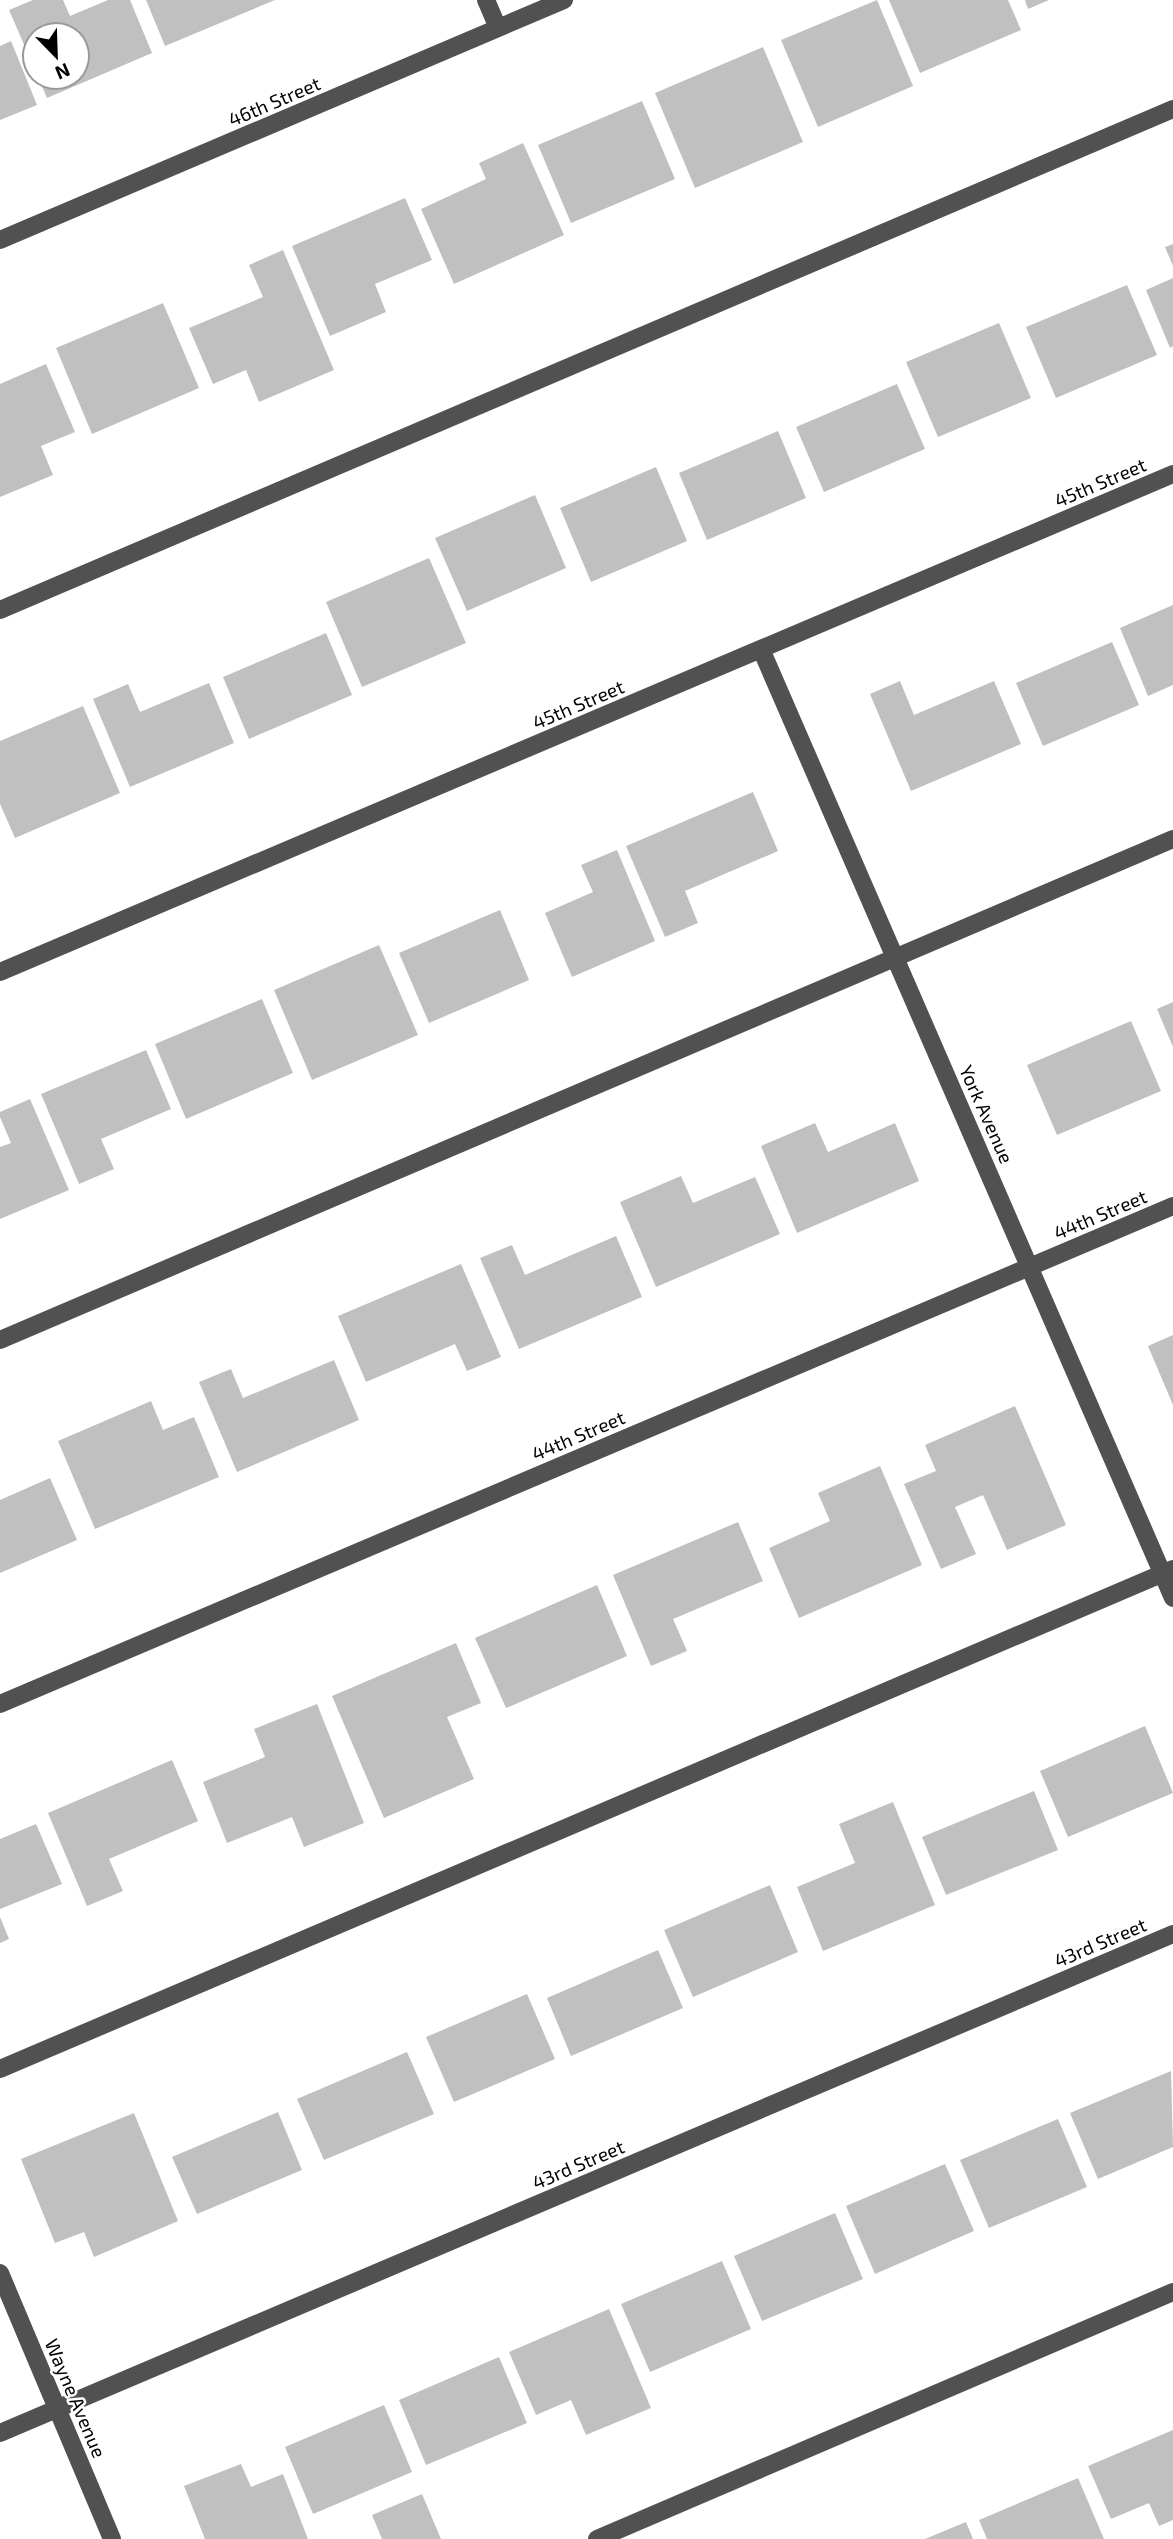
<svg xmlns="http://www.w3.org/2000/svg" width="1173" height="2539" font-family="'Exo 2',sans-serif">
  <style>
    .building { fill: #c0c0c0 }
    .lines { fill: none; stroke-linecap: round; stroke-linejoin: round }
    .minor { stroke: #515151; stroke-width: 18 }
    .labels { text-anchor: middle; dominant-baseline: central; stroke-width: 5; stroke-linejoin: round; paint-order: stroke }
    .street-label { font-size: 19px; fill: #000; stroke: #fff }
  </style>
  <rect width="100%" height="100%" fill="#fff"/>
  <path class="building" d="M33,0H63L70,16L108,0H130L152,53L47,98L38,77H77V35H35V70L9,10Z
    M146,0H275L165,46Z
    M877,0L913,86L818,127L781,40Z
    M889,0H1008L1021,30L920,73Z
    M1025,0H1049L1028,9Z
    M11,41L37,105L0,120V46Z
    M763,47L803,142L695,188L655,93Z
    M642,101L675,179L571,223L538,145Z
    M523,143L564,235L454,284L421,209L486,179L479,163Z
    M405,198L432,260L375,284L386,312L330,336L292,246Z
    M1173,244V266L1165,247Z
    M283,250L334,370L259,402L246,370L213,384L189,328L263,297L249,265Z
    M1173,278V346L1170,348L1146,290Z
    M1127,285L1157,355L1056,398L1026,327Z
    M163,303L199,388L92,434L56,348Z
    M999,323L1031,398L938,437L906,362Z
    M46,364L75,432L41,446L53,475L0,497V384Z
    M897,384L925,449L824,492L796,427Z
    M778,431L806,498L707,540L679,473Z
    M656,467L687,541L591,582L560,508Z
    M535,495L566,568L467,611L435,538Z
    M429,558L466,643L362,687L326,602Z
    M1173,605V685L1148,696L1120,628Z
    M326,633L352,695L249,739L223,677Z
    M1112,642L1139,705L1043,746L1016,683Z
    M900,681L914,715L994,681L1021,744L911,791L870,694Z
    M209,683L234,743L130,787L93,699L128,684L140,712Z
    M83,706L120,793L15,838L0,804V741Z
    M753,792L778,851L685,891L698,923L665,937L626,846Z
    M617,850L655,941L572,977L545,913L593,892L581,865Z
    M500,910L529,980L429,1023L399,953Z
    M379,945L418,1035L312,1080L274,990Z
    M262,999L293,1073L186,1119L155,1044Z
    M1173,1002V1047L1157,1009Z
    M1131,1021L1161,1091L1057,1135L1027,1065Z
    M146,1050L171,1109L101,1139L114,1169L79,1184L41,1094Z
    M30,1099L69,1190L0,1219V1147L11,1143L0,1117V1112Z
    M815,1123L828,1152L895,1123L919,1181L797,1233L761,1146Z
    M681,1176L693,1203L755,1177L780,1234L656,1287L620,1202Z
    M616,1236L642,1297L519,1349L480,1258L512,1245L525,1275Z
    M461,1264L501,1357L467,1371L455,1344L366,1382L338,1316Z
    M1173,1335V1405L1148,1346Z
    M334,1360L359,1420L237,1472L199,1382L231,1369L243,1398Z
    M151,1401L163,1430L194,1417L219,1477L95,1529L58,1441Z
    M1015,1406L1066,1525L1007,1550L983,1495L955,1507L976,1554L941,1569L904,1484L936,1471L925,1445Z
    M880,1466L922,1565L799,1618L769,1548L830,1521L818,1493Z
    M50,1478L77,1540L0,1573V1500Z
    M738,1522L763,1581L673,1619L687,1651L651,1666L613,1575Z
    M597,1585L627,1656L506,1708L475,1638Z
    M456,1643L481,1703L447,1717L474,1779L384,1818L332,1696Z
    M317,1704L364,1823L304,1847L292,1817L227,1843L203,1782L265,1757L254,1729Z
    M1145,1726L1173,1793L1068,1837L1040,1771Z
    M172,1760L198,1821L109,1859L123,1891L87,1906L48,1813Z
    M1034,1791L1058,1850L946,1895L922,1837Z
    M893,1802L935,1905L823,1951L797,1887L855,1863L839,1824Z
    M36,1824L62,1884L0,1909V1839Z
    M770,1885L798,1952L693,1997L664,1930Z
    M0,1917L9,1939L0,1943Z
    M658,1950L683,2008L571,2056L547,1998Z
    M527,1994L555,2059L454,2102L426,2037Z
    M407,2052L434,2114L324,2160L297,2099Z
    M1171,2071L1173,2147L1098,2179L1070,2113Z
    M278,2112L302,2170L197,2214L172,2157Z
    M134,2113L178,2221L94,2257L84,2232L55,2243L21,2159Z
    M1058,2119L1087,2187L989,2228L960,2160Z
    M945,2164L974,2231L875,2274L846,2206Z
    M835,2213L863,2279L762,2321L734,2256Z
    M722,2261L751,2329L650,2372L621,2304Z
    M609,2309L651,2408L586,2435L571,2400L536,2415L509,2352Z
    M499,2357L527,2423L426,2465L399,2400Z
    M384,2405L412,2472L313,2514L285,2447Z
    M1173,2430V2520L1159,2526L1149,2503L1111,2519L1088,2466Z
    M241,2464L251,2487L283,2474L308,2539H205L184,2486Z
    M1078,2478L1104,2539H987L979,2520Z
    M422,2494L441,2539H382L372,2515Z
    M966,2522L973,2539H925Z"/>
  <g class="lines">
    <path class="minor" d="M486,0L498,28
      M0,240L564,0
      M0,610L1173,109
      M761,649L1173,1598
      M0,972L1173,474
      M0,1340L1173,839
      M0,1704L1173,1206
      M0,2069L1173,1569
      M0,2273L112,2539
      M0,2433L1173,1934
      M597,2539L1173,2292"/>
  </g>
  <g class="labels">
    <g class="street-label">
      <text transform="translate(274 101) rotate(-23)">46th Street</text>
      <text transform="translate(1100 482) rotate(-23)">45th Street</text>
      <text transform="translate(578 704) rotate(-23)">45th Street</text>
      <text transform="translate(987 1114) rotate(66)">York Avenue</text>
      <text transform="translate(1100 1214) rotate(-23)">44th Street</text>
      <text transform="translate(578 1435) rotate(-23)">44th Street</text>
      <text transform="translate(1100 1942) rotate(-23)">43rd Street</text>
      <text transform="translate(578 2164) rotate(-23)">43rd Street</text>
      <text transform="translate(76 2398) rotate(67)">Wayne Avenue</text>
    </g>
  </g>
  <g transform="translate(56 56) rotate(157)"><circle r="33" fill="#ffffff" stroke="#999999" stroke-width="2"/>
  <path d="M0-5L12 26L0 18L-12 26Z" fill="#000000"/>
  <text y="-10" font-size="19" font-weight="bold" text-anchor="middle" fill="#000000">N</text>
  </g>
</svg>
